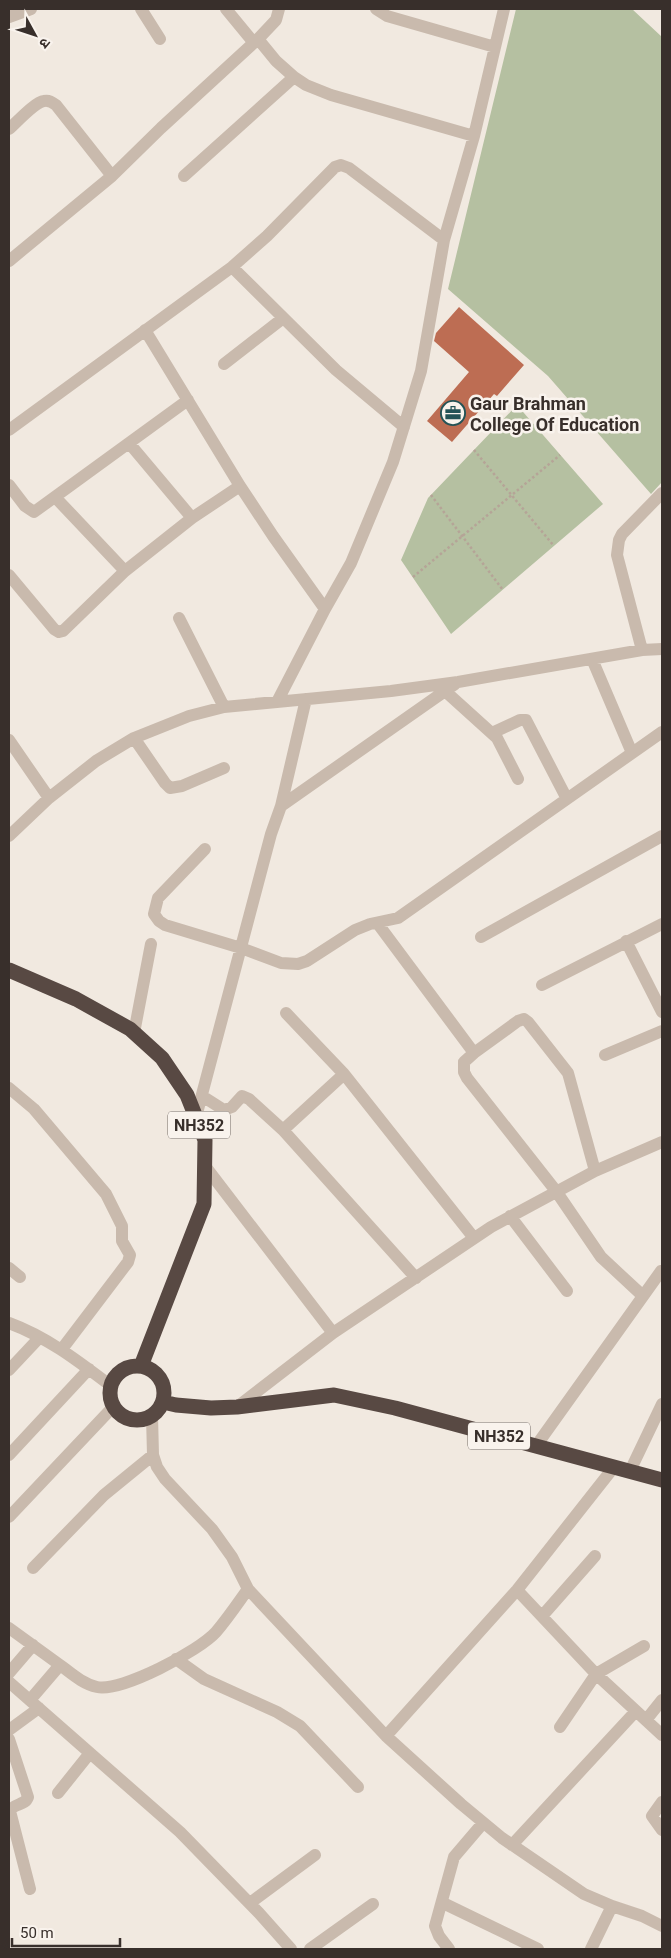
<svg xmlns="http://www.w3.org/2000/svg" width="671" height="1958" font-family="Roboto,'Noto Sans Devanagari',sans-serif">
  <style>
    .green { fill: #b5c0a1 }
    .building { fill: #bd6d53 }
    .lines { fill: none; stroke-linecap: round; stroke-linejoin: round }
    .path { stroke: #b5a497; stroke-width: 2.5; stroke-dasharray: 2.5 2.5; stroke-linecap: butt }
    .minor { stroke: #c9baad; stroke-width: 12 }
    .highway { stroke: #584943; stroke-width: 15 }
    .labels { text-anchor: middle; dominant-baseline: central; stroke-width: 5; stroke-linejoin: round; paint-order: stroke }
    .shield { fill: #f9f3ed; stroke: #726a65; stroke-width: 1 }
    .shield-label { font-size: 16px; font-weight: bold; fill: #382f2b }
    .poi-label { font-size: 18px; font-weight: bold; fill: #382f2b; stroke: #f9f3ed; text-anchor: start }
  </style>
  <rect width="100%" height="100%" fill="#f1e9e0"/>
  <path class="green" d="M516,9H632L662,37V482L651,494L548,376L448,289Z
    M517,405L603,504L451,634L401,560L428,498Z"/>
  <path class="building" d="M459,307L524,365L497,396L494,394L452,442L427,421L469,372L434,341L436,333Z"/>
  <g class="lines">
    <path class="path" d="M474,450L554,546
      M431,495L503,590
      M413,577L560,455"/>
    <path class="minor" d="M141,9L160,39
      M226,9L254,43
      M376,9L387,16L495,47
      M9,17L31,9
      M258,39L276,61L294,77L306,85L331,95L474,136
      M9,129C17,122 35,102 44,101C49,100 52,102 56,105L112,176
      M184,176L294,77
      M9,261L112,176L161,128L258,39L276,20L279,9
      M232,267L336,370L404,427
      M145,330L240,486L273,536L325,609
      M224,364L282,319
      M9,430L232,267L267,236L335,167L341,165L349,168L444,240
      M129,443L192,518
      M9,485L25,506L34,512L188,400
      M55,497L125,571
      M9,575L54,629L59,632L63,631L125,571L192,518L240,486
      M179,618L224,707
      M642,650L617,555L619,540L622,534L662,493
      M592,659L632,753
      M445,691L497,738L518,779
      M277,702L325,609L351,563L393,462L421,371L444,240L474,136L504,9
      M492,733L520,720H526L567,799
      M134,738L165,783L170,788L182,786L224,768
      M9,740L49,798
      M281,806L455,684
      M9,836L49,798L96,761L134,738L189,716L224,707L391,691L458,682L642,650L662,649
      M205,849L158,898L154,914L159,921L165,925L241,948L281,963L298,964L307,961L355,930L370,924L398,918L662,732
      M378,924L474,1053L464,1062V1072L467,1078L556,1191L601,1257L643,1296
      M481,937L662,836
      M626,941L662,1012
      M542,985L662,924
      M286,1013L344,1074L474,1238
      M134,1033L151,944
      M474,1053L518,1021L524,1019L528,1022L568,1073L595,1171
      M605,1055L662,1031
      M9,1088L34,1109L106,1194L122,1226V1241L130,1255L128,1262L62,1349
      M202,1096L224,1110L232,1107L242,1096L249,1099L283,1130L416,1278
      M196,1117L271,834L281,806L306,699
      M283,1130L344,1074
      M205,1166L333,1333
      M510,1216L567,1291
      M9,1268L20,1277
      M9,1323C47,1337 78,1361 111,1386
      M9,1370L40,1337
      M237,1407L333,1333L491,1227L595,1171L662,1142
      M152,1416L153,1455L157,1467L165,1479L212,1529L232,1557L248,1589L386,1736L461,1804L502,1838L584,1894L612,1906L591,1949
      M536,1446L661,1271
      M9,1455L89,1369
      M630,1471L662,1404
      M9,1517L113,1407
      M33,1568L104,1495L153,1455
      M517,1590L596,1674L662,1735
      M543,1615L595,1556
      M9,1628L60,1665
      M176,1659L204,1679L277,1712L300,1726L358,1787
      M9,1673L33,1645
      M9,1682L180,1832L259,1913L291,1949
      M30,1700L60,1665C72,1674 83,1684 97,1687C122,1692 199,1651 216,1632C228,1618 238,1603 248,1589
      M646,1720L662,1700
      M560,1727L596,1674L644,1646
      M9,1730L39,1708
      M386,1736L517,1590L614,1467
      M9,1739L28,1797C25,1806 13,1803 10,1811L30,1889
      M58,1793L90,1753
      M662,1802L652,1816L662,1830
      M512,1845L636,1711
      M250,1903L315,1855
      M443,1903L538,1949
      M612,1906L642,1916L662,1926
      M310,1949L373,1904
      M449,1949L439,1936L435,1926L454,1857L483,1823"/>
    <path class="highway" d="M9,970L76,999L130,1029L162,1058L187,1095L205,1140L204,1204L141,1366
      M110 1393a27 27 0 1 1 54 0a27 27 0 1 1-54 0Z
      M163,1402L176,1405L211,1408L237,1407L334,1395L395,1408L662,1480"/>
  </g>
  <defs>
    <symbol id="office-ring" viewBox="-11 -11 22 22"><circle r="9.5" fill="#f9f3ed" stroke="#235357" stroke-width="1.5"/><path d="M-6-3h4V-5.5h4V-3h4V5H-6ZM-1-4.5V-3h2v-1.5ZM-6 0V1H6V0Z" fill="#235357"/></symbol>
  </defs>
  <g fill-rule="evenodd">
    <use href="#office-ring" x="439" y="399" width="28" height="28"/>
  </g>
  <g class="labels">
    <g class="shield">
      <rect x="168" y="1111.5" width="62" height="27" rx="4"/>
      <rect x="468" y="1422.5" width="62" height="27" rx="4"/>
    </g>
    <g class="shield-label">
      <text x="199" y="1125">NH352</text>
      <text x="499" y="1436">NH352</text>
    </g>
    <g class="poi-label">
      <text x="470" y="403">Gaur Brahman<tspan x="470" dy="21">College Of Education</tspan></text>
    </g>
  </g>
  <rect width="671" height="1958" fill="none" stroke="#382f2b" stroke-width="20"/>
  <g transform="translate(35 35) rotate(130)" stroke="#f9f3ed" stroke-width="4" paint-order="stroke">
  <path d="M0-4L9 19L0 12L-9 19Z" fill="#382f2b"/>
  <text y="-8" font-size="14" font-weight="bold" text-anchor="middle" fill="#382f2b">उ</text>
  </g>
  <path d="M12 1938v8h108v-8" fill="none" stroke="#382f2b" stroke-width="2.5"/>
  <text x="20" y="1938" font-size="15" fill="#382f2b" stroke="#f9f3ed" stroke-width="4" paint-order="stroke">50 m</text>
</svg>
